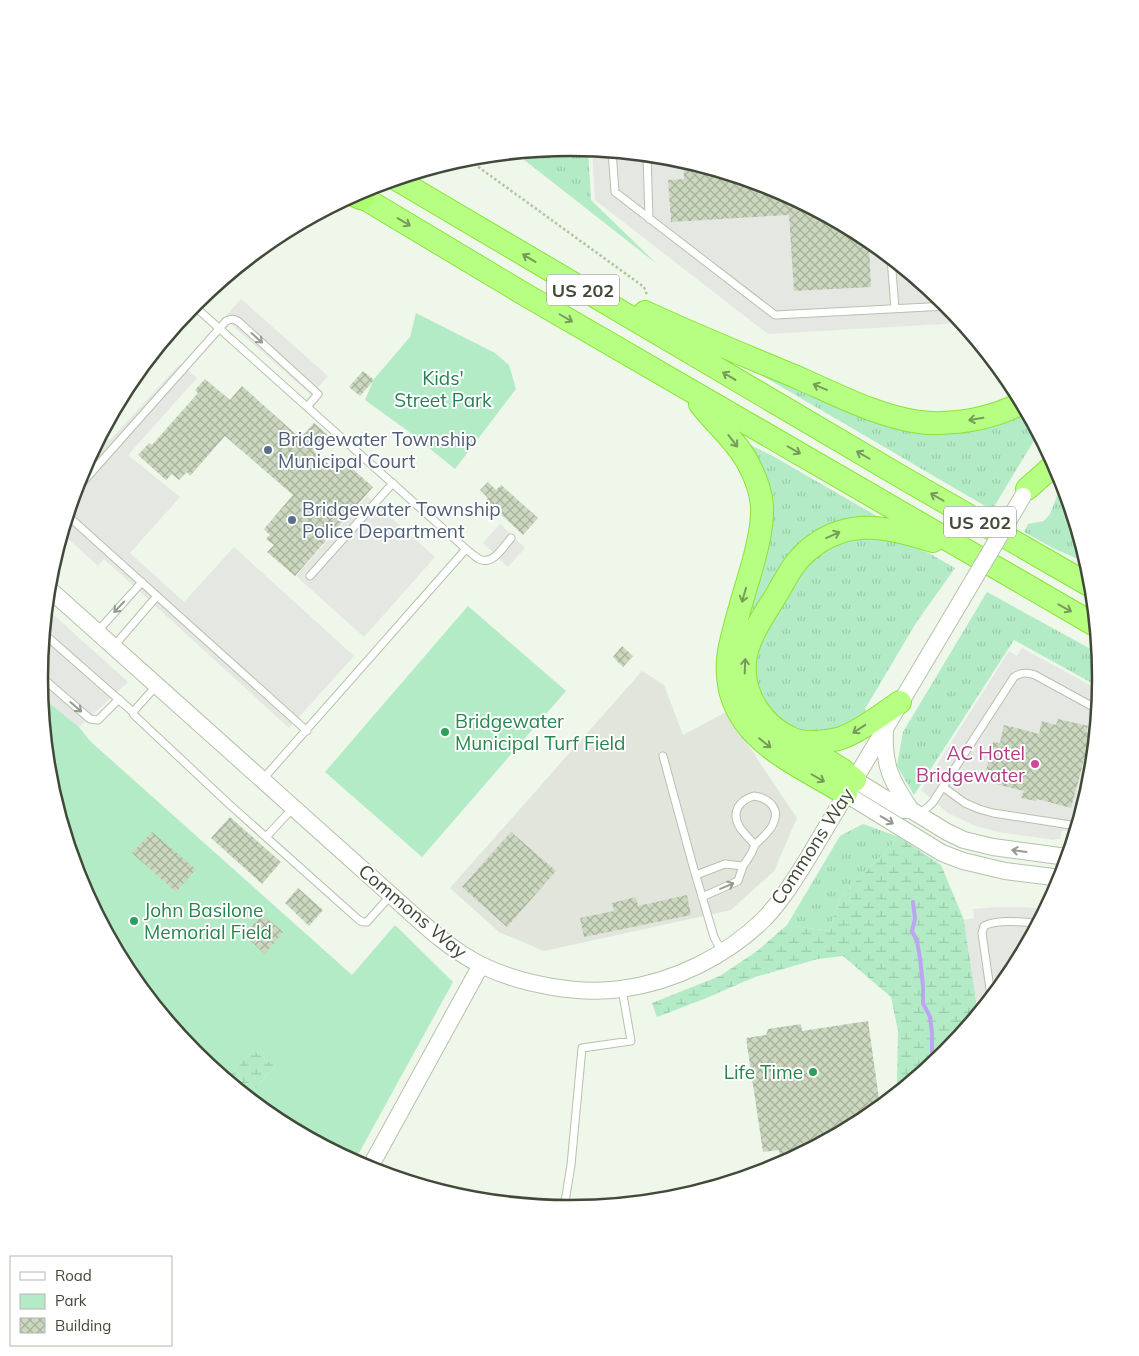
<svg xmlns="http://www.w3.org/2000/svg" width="1139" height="1356" font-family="Mulish,sans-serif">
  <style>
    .industrial { fill: #e1e5dc }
    .grass { fill: url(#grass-tufts) }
    .wetland { fill: url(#wetland-marsh) }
    .park { fill: #b2ebc6 }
    .parking { fill: #e5e7e2 }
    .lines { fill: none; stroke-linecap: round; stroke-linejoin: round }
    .stream { stroke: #bda5f4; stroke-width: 4 }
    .building { fill: url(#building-cross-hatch) }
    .service-casing { stroke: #b6c2ac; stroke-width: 9 }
    .tertiary-casing { stroke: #b6c2ac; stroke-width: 18 }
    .trunk-casing { stroke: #88e535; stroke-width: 24 }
    .motorway-casing { stroke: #88e535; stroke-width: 27 }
    .path { stroke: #afc59c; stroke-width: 2.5; stroke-dasharray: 2.5 2.5; stroke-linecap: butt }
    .service { stroke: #fff; stroke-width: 7 }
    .tertiary { stroke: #fff; stroke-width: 16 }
    .trunk { stroke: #b6ff83; stroke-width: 22 }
    .motorway { stroke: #acff6c; stroke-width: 25 }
    .tertiary-bridge-casing { stroke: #b6c2ac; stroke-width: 18; stroke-linecap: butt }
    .tertiary-bridge { stroke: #fff; stroke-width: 16 }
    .oneway { stroke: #769b5a }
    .oneway2 { stroke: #969b92 }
    .service-dot { fill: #5c6f8a; stroke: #fff; stroke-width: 2 }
    .leisure-dot { fill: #2e9e5b; stroke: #fff; stroke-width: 2 }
    .hotel-dot { fill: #d1479c; stroke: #fff; stroke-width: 2 }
    .labels { text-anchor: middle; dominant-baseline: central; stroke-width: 4; stroke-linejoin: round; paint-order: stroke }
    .shield { fill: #fff; stroke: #7a8074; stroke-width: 1 }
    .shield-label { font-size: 18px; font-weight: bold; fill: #414a38 }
    .park-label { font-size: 19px; fill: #278055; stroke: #fff }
    .service-label { font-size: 19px; fill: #4e5e75; stroke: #fff; text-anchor: start }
    .leisure-label { font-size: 19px; fill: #27864d; stroke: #fff; text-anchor: start }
    .hotel-label { font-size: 19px; fill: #b23c85; stroke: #fff; text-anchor: end }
    .street-label { font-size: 19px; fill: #414a38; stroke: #fff }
    .rim { fill: none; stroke: #414a38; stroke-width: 2.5 }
  </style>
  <defs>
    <pattern id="grass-tufts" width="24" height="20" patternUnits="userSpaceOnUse" patternTransform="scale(1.25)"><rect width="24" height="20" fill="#b2ebc6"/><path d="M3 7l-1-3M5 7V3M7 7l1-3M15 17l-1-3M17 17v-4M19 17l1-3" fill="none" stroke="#9acbab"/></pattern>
    <pattern id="wetland-marsh" width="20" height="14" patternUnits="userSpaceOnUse" patternTransform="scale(1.25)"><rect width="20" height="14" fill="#b2ebc6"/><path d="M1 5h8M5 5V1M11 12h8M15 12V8" fill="none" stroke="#9acbab"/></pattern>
    <pattern id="building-cross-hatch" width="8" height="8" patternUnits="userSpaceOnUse" patternTransform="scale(1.25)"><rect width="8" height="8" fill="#cbd8bf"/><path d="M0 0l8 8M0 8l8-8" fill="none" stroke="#a6b19c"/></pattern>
  </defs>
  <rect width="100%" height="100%" fill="#eff6ea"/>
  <path class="industrial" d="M642,671L664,685L683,735L726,712L797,818L774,871L731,910L544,951L499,932L450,888Z"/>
  <path class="grass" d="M570,147L588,149L591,200L657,264L518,155L523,152Z
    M732,358L878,420L1023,407L1038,434L992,510Z
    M748,444L771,455L889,523L844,524L735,649L767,542Z
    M1062,483L1087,563L1055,549L1024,532L1028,524L1044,521L1050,514Z
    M861,533L902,538L955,568L916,623L865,709L868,714L859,723L814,737L770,716L752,677L754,648L804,562L830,544Z
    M987,592L1098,653L1100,678L1099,687L1014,640L914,795L897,766L903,732Z
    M863,824L899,837L839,899L830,931L787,925L840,836Z"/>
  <path class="wetland" d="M899,837L941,865L964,920L978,1013L945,1053L900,1090L897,1081L898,1031L891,997L843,956L818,959L755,977L704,999L657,1017L652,1003L720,976L757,951L787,925L830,931L839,899Z
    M253,1050L275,1066L248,1097L226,1079Z"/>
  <path class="park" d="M416,313L495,353L509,365L516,389L455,469L408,431L365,400L374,379L410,337Z
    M468,606L566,691L422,857L325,772Z
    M41,696L79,727L90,741L352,975L395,925L453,982L354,1162L274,1119L248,1097L275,1066L253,1050L226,1079L194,1053L128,973L79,881L49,781Z"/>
  <path class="parking" d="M592,149L673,158L683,160L684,179L668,180L671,222L789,215L871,287L869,244L863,242V236L945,303L962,323L768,334L595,200Z
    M241,299L328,376L311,395L224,318Z
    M180,364L197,378L128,455L180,497L130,553L184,602L234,547L354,656L289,728L104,559L98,566L62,533L79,475L99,438L102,434L110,440Z
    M367,496L435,557L364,637L296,576Z
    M500,524L525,548L508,567L483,543Z
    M46,608L128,682L79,727L41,696L39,678Z
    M1022,648L1099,690L1090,782L1075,832L1062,830L1060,839H1055V840L998,832L973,825L948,813L921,790L1009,651L1017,656Z
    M998,907H1023L1045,909L1011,973L978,1013L964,920L974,918L973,909Z"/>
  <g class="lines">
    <path class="stream" d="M913,902L915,919L912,931L917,941L920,958L923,986V1003L930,1017L932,1033V1060L934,1062"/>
  </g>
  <path class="building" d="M683,160L773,188L863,236V242L869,244L871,287L794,291L789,215L671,222L668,180L684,179Z
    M363,371L374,380L360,396L349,387Z
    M205,379L230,400L242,386L300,438L314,423L328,435L314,451L332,467L340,458L373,487L295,576L267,552L274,545L266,539L270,535L264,529L293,495L225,436L190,476L187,472L179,480L172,474L166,480L138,455L149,443L152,445L198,393L195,390Z
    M488,482L496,490L501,485L538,518L523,535L486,500L488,498L480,490Z
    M622,646L633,656L623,667L613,657Z
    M1058,719L1088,726L1086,732L1091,734L1071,808L1037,799L1036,801L1021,798L1024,791L996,784L997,782L984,779L993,742L1000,743L1004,725L1039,734L1042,721L1056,725Z
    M230,817L281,862L262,884L211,838Z
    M152,832L196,869L176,892L132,853Z
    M511,832L556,871L507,927L462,887Z
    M298,888L323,910L309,926L285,903Z
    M687,895L691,915L584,937L580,918L614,911L612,903L636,897L638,906Z
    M262,914L283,932L265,954L244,935Z
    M868,1021L880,1106L864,1119L821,1143L810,1144V1148L799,1154L780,1157L779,1150L763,1152L746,1038L766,1035L768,1029L801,1024L802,1031Z"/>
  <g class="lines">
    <defs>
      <path id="service" d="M612,151L615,192L775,315L947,306
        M647,155L649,219
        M891,259L895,308
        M193,305L466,549L263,779
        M74,492L226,321C231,319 234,318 239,322L318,394L307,407
        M67,515L307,731
        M466,549C470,552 475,557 479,559C493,566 504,546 511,538
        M310,576L393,483
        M97,632L142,582
        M43,633L133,712
        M114,646L157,596
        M39,675L90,719L98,720L119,699
        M157,685L133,712L134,715L230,805L359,920L363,922H367L391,895
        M663,756L693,866L714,937L722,952
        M943,787L965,803L979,809L993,813L1077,826
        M754,796C768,798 781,808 773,824C770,832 761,838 755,845C750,839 743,833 739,826C731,811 740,800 754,796Z
        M917,814L927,808L933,802L1014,677C1021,672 1027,672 1035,675L1097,709
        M266,837L293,808
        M696,875L725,864L743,866
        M702,897L738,881L743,866L751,854L755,845
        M991,996L982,933L984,926C997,919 1022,922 1037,923
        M564,1208L571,1165L582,1048L631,1041L622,989"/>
      <path id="tertiary" d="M48,588L391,895C419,920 447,948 481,965C520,984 577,995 621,989C674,982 727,956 765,918C781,901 793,882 805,863L961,601
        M885,729C883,765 891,781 911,810
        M855,780L904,810H911L947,832L964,840L993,847L1067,857
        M846,794L942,853L963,861L1005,871L1061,878
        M369,1169L481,965"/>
      <path id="trunk" d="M396,179L905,479L1091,586
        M359,191L362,197L524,294L1095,625
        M645,312C696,336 749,357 801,379C837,395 880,417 919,422C953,426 991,419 1022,403
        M700,404C715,424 736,440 748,463C755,476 761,492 762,506C763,525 758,545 753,563C745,592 735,621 729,651C717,733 788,759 846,794
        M1027,489L1054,465
        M900,702C882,714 858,733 838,739C826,742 805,744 793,739C763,727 742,695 745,661C748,637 764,615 777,594C784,582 790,569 799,559C810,547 825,537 840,532C870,522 904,532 933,541
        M797,742L841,769L855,780"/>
      <path id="motorway" d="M355,194L362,197"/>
    </defs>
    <use href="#service" class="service-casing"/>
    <use href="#tertiary" class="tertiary-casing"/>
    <use href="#trunk" class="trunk-casing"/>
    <use href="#motorway" class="motorway-casing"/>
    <path class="path" d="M466,158L644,287L647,295"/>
    <use href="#service" class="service"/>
    <use href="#tertiary" class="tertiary"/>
    <use href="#trunk" class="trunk"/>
    <use href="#motorway" class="motorway"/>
    <defs>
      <path id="tertiary-bridge" d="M961,601L1023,496"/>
    </defs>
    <use href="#tertiary-bridge" class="tertiary-bridge-casing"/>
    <use href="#tertiary-bridge" class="tertiary-bridge"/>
  </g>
  <defs><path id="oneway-shaft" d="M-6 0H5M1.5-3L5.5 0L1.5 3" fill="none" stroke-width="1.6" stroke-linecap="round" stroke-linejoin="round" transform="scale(1.25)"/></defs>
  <g class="oneway">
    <use href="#oneway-shaft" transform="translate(404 222) rotate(31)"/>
    <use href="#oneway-shaft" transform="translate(529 258) rotate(-149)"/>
    <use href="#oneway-shaft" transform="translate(566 318) rotate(30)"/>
    <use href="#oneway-shaft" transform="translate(729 376) rotate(-149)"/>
    <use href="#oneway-shaft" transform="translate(820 387) rotate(-157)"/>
    <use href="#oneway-shaft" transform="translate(976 419) rotate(171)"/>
    <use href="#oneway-shaft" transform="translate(733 441) rotate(52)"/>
    <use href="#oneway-shaft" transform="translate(794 450) rotate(30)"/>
    <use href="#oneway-shaft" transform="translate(863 455) rotate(-150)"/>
    <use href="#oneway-shaft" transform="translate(937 497) rotate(-150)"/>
    <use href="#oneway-shaft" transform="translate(833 535) rotate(-24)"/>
    <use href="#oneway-shaft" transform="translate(744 595) rotate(106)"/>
    <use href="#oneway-shaft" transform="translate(1065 608) rotate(29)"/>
    <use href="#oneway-shaft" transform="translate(745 666) rotate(-88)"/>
    <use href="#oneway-shaft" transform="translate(859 729) rotate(147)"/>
    <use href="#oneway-shaft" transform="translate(765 743) rotate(39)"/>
    <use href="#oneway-shaft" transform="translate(818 778) rotate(30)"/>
  </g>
  <g class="oneway2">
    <use href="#oneway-shaft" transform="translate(257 338) rotate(42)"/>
    <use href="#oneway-shaft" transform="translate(119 607) rotate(133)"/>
    <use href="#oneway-shaft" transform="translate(76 707) rotate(41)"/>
    <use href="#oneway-shaft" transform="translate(887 820) rotate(31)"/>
    <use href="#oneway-shaft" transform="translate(1019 851) rotate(-172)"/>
    <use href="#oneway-shaft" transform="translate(727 886) rotate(-23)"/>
  </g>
  <g class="service-dot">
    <circle cx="268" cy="450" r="5"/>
    <circle cx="292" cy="520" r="5"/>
  </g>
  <g class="leisure-dot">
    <circle cx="445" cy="732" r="5"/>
    <circle cx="134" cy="921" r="5"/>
    <circle cx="813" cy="1072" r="5"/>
  </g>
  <circle class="hotel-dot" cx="1035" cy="764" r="5"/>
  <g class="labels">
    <g class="shield">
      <rect x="547" y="274.5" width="72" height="31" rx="4"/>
      <rect x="944" y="506.5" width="72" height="31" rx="4"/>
    </g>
    <g class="shield-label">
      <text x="583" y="290">US 202</text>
      <text x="980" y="522">US 202</text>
    </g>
    <g class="park-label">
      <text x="443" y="378">Kids'<tspan x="443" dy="22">Street Park</tspan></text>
    </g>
    <g class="service-label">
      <text x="278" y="439">Bridgewater Township<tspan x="278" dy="22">Municipal Court</tspan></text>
      <text x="302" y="509">Bridgewater Township<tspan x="302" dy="22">Police Department</tspan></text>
    </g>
    <g class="leisure-label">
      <text x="455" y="721">Bridgewater<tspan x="455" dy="22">Municipal Turf Field</tspan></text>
      <text x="144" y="910">John Basilone<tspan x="144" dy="22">Memorial Field</tspan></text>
      <text x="803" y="1072" text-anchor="end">Life Time</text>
    </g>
    <g class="hotel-label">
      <text x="1025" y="753">AC Hotel<tspan x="1025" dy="22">Bridgewater</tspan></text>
    </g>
    <g class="street-label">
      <text transform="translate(812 846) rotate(-57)">Commons Way</text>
      <text transform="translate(413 911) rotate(40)">Commons Way</text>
    </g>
  </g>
  <path d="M0 0H1139V1356H0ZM48 678a522 522 0 1 1 1044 0a522 522 0 1 1-1044 0Z" fill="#fff" fill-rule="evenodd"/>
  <path class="rim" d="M48 678a522 522 0 1 1 1044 0a522 522 0 1 1-1044 0Z"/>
  <rect x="10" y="1256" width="162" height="90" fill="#ffffff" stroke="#b3b7af"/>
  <rect x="20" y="1272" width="25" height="8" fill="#ffffff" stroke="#b3b7af"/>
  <text x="55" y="1281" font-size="15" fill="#414a38">Road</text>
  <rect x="20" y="1294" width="25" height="15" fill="#b2ebc6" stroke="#b3b7af"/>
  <text x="55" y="1306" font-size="15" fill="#414a38">Park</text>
  <rect x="20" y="1318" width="25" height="15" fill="url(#building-cross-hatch)" stroke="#b3b7af"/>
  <text x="55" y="1331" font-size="15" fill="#414a38">Building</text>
</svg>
